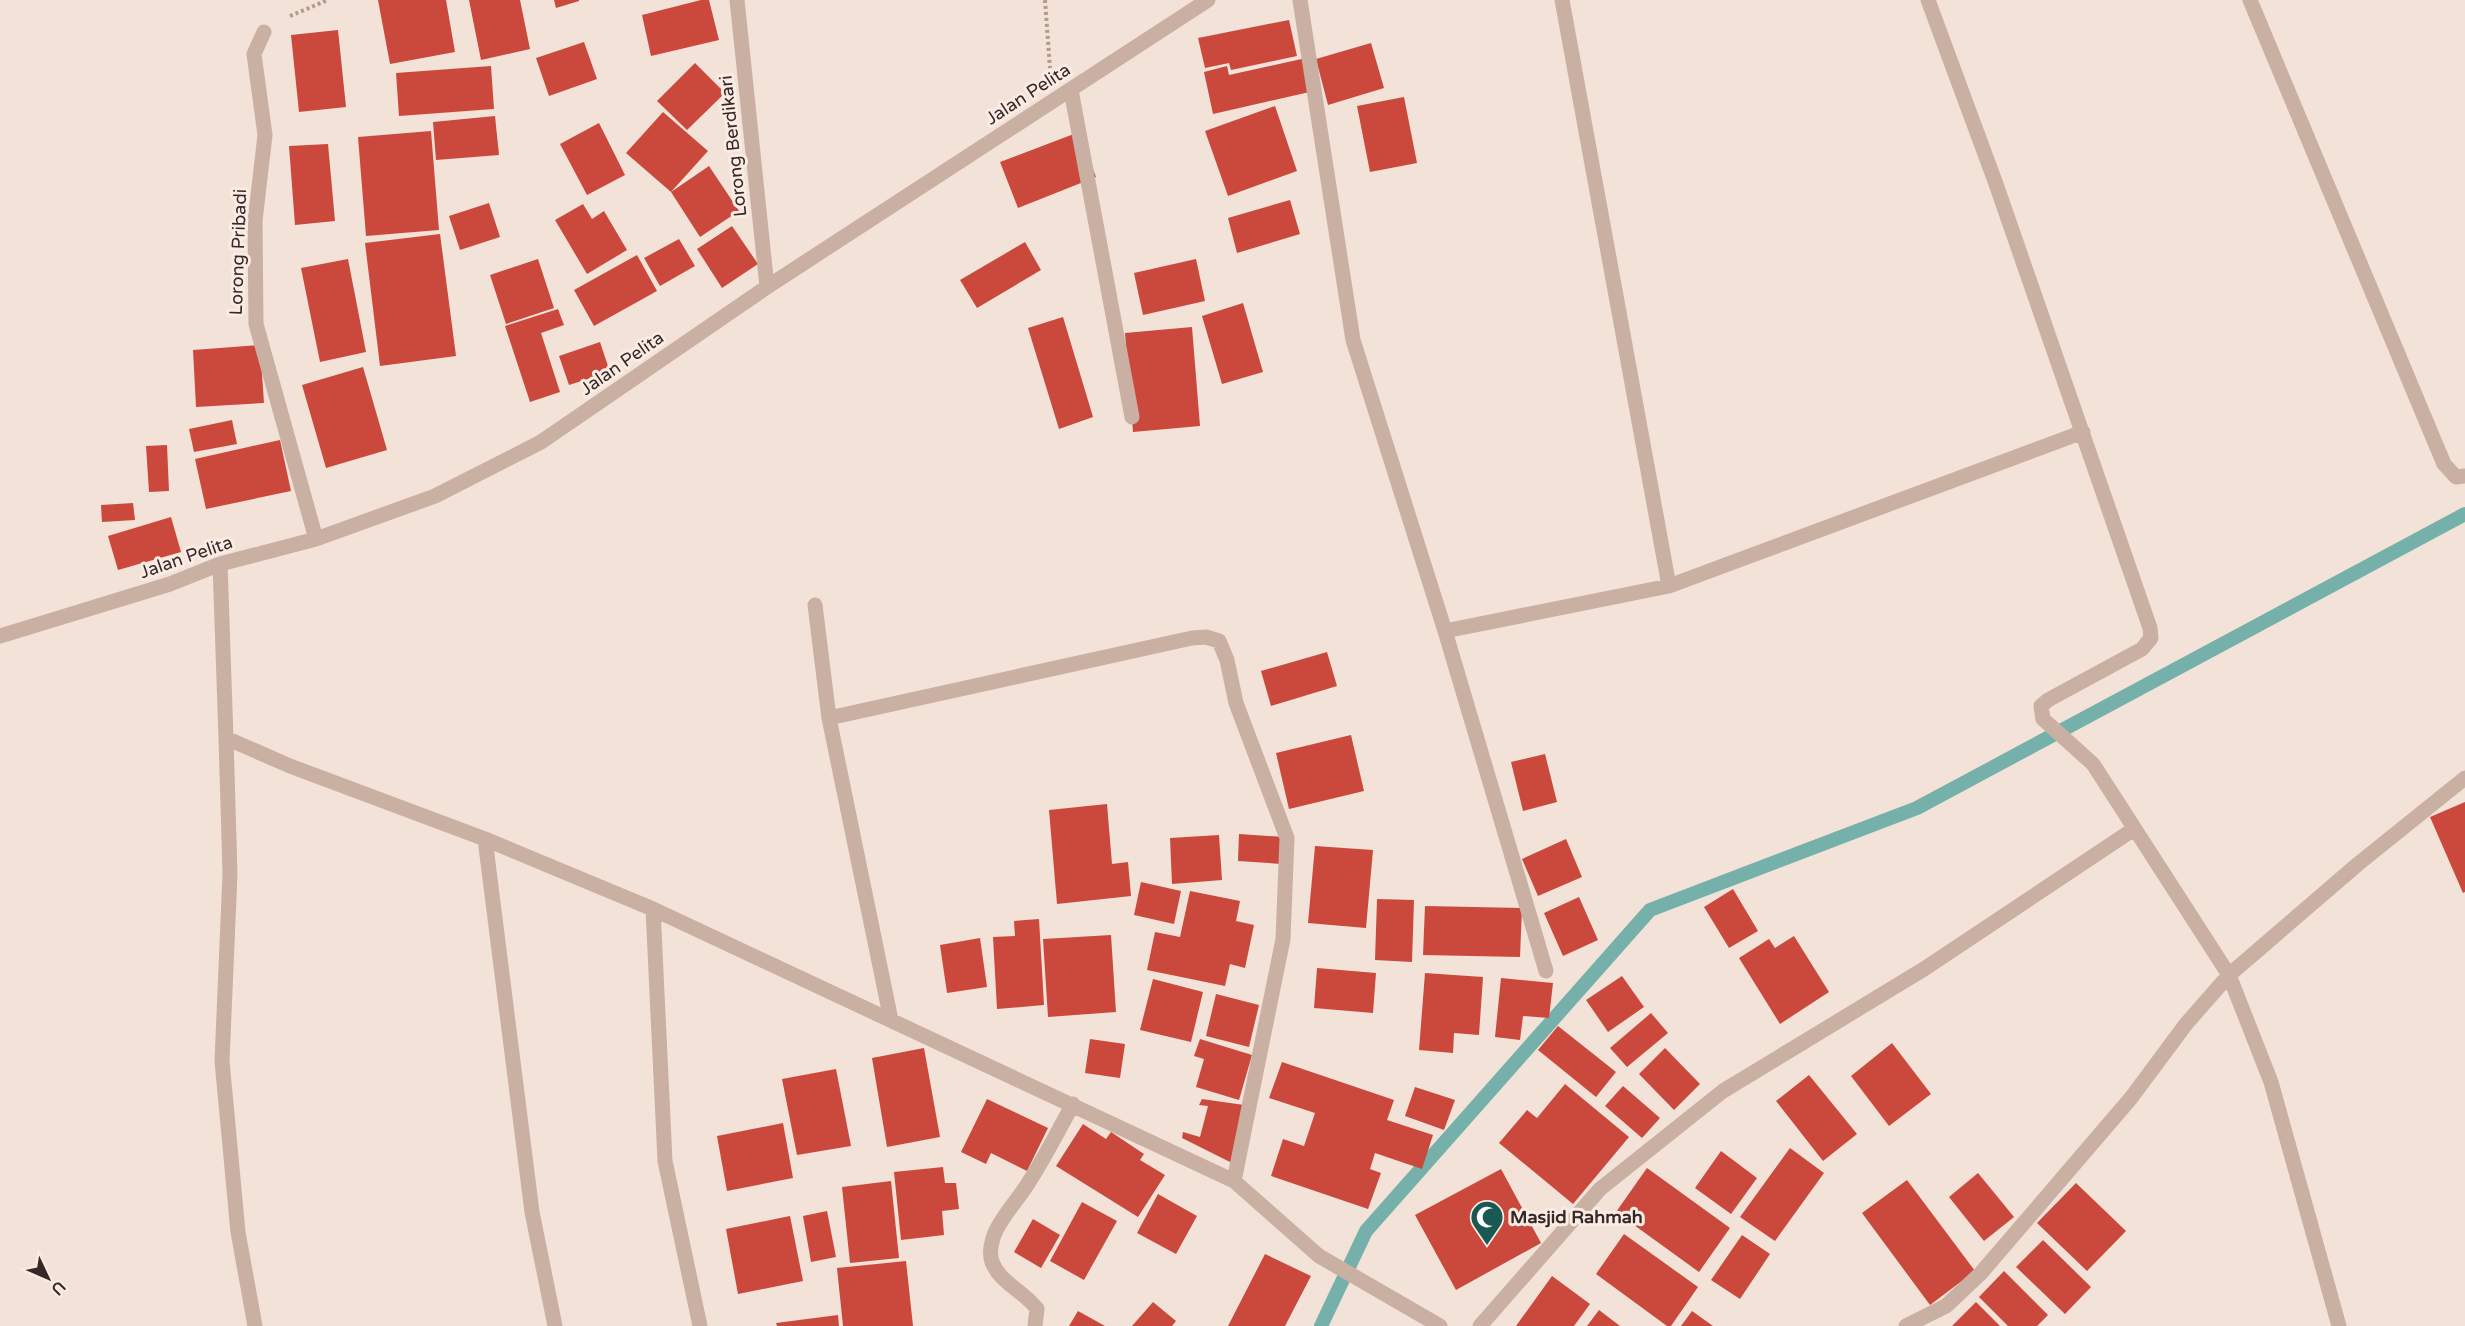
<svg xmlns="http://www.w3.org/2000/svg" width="2465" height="1326" font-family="'Varela Round',sans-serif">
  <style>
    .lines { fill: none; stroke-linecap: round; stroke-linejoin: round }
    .stream { stroke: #75b0aa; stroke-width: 14 }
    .building { fill: #cb493c }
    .path { stroke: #b6998d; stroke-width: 4; stroke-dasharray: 3 3; stroke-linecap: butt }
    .minor { stroke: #caafa3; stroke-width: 15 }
    .labels { text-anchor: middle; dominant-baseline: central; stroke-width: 6; stroke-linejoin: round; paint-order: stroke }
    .street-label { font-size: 18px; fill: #352826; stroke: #faece4 }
    .poi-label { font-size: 18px; font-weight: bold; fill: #352826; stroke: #faece4; text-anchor: start }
  </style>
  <rect width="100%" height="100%" fill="#f2e2d8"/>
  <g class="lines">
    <path class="stream" d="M1321,1326L1366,1231L1650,910L1917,808L2465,514"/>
  </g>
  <path class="building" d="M378,0H446L455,52L390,64Z
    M469,0H520L530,49L481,60Z
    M554,0H579V1L556,8Z
    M701,0H709L719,40L651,56L642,15Z
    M1289,20L1297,56L1231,70L1229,63L1205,68L1198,38Z
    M338,30L346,107L299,112L291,35Z
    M584,42L597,79L549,96L536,58Z
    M1371,43L1384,88L1328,105L1316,59Z
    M1306,58L1314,91L1213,114L1204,72L1227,66L1229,75Z
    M695,63L725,93L687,130L657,101Z
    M491,66L494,109L399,116L396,73Z
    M1404,97L1417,163L1370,172L1357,106Z
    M1275,106L1297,171L1228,196L1205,131Z
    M663,112L708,151L671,192L626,153Z
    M495,116L499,155L436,160L433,122Z
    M599,123L625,175L587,195L560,144Z
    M431,131L439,230L366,236L358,137Z
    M1079,132L1096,177L1018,208L1000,162Z
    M328,144L335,221L295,225L289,146Z
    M709,166L739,211L700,237L671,192Z
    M1290,200L1300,234L1237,253L1228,218Z
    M489,203L500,237L460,250L449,216Z
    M583,204L592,219L604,211L627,250L587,274L555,220Z
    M732,226L758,264L722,288L697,249Z
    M440,234L456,356L380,366L365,243Z
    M679,239L695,266L660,286L644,258Z
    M1025,242L1041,270L977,308L960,280Z
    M637,255L657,291L594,326L574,290Z
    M348,259L366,352L320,362L301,268Z
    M538,259L554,308L506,324L490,275Z
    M1196,259L1205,301L1143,315L1134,273Z
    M1243,303L1263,372L1222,384L1202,316Z
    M558,309L564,325L541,333L560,392L530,402L505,326Z
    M1063,317L1093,417L1059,429L1028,328Z
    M1192,327L1200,426L1133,432L1125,333Z
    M600,342L610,372L569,385L559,356Z
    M260,345L264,403L196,407L193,350Z
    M363,367L387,450L326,468L302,385Z
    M232,420L237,444L194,452L189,429Z
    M280,440L291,491L206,509L195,459Z
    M167,445L169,491L149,492L146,446Z
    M133,503L135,520L102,522L101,505Z
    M171,517L181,552L118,570L108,536Z
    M1327,652L1337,686L1271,706L1261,671Z
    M1351,735L1364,791L1289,809L1276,753Z
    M1545,754L1557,802L1523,811L1511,762Z
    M2465,802V892L2463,893L2430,817Z
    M1107,804L1112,864L1128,862L1131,896L1057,904L1049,810Z
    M1239,834L1285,837L1282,864L1238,861Z
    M1219,835L1222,880L1172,884L1170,838Z
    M1566,839L1582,877L1538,896L1522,859Z
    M1315,846L1373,850L1366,928L1308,923Z
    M1141,882L1181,891L1174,924L1134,915Z
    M1733,889L1758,931L1729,948L1704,907Z
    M1190,891L1240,901L1236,921L1254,925L1245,968L1230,964L1225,986L1147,970L1155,932L1180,937Z
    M1579,897L1598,940L1563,956L1544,913Z
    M1377,899L1414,900L1412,962L1375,960Z
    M1425,906L1522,908L1520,957L1423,955Z
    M1039,919L1044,1005L997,1009L993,937L1015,936L1014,921Z
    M1111,935L1116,1012L1048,1017L1043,939Z
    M1794,936L1829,992L1780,1024L1739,958L1769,939L1775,948Z
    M980,938L987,987L947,993L940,945Z
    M1317,968L1376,973L1373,1013L1314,1008Z
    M1425,973L1483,977L1479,1035L1454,1033L1453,1053L1419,1050Z
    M1622,976L1644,1007L1608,1032L1586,1000Z
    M1501,978L1553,983L1549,1018L1523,1016L1520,1040L1495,1037Z
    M1153,979L1203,992L1191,1042L1140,1030Z
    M1216,994L1259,1005L1249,1047L1206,1036Z
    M1651,1013L1668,1033L1627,1067L1610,1048Z
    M1558,1026L1616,1072L1596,1097L1538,1050Z
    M1090,1039L1125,1044L1120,1078L1085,1073Z
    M1200,1039L1252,1055L1239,1100L1196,1087L1204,1059L1194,1056Z
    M1892,1043L1931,1094L1889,1126L1851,1076Z
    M924,1048L940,1137L887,1147L872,1058Z
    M1665,1048L1700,1084L1674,1110L1639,1074Z
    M1282,1062L1394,1100L1387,1120L1433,1135L1422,1169L1375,1153L1370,1169L1381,1173L1368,1209L1271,1176L1283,1139L1304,1146L1315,1113L1269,1098Z
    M836,1069L851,1146L797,1155L782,1079Z
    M1809,1075L1857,1134L1823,1161L1776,1101Z
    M1565,1084L1629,1137L1573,1204L1499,1143L1527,1110L1537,1118Z
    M1623,1086L1660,1118L1642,1138L1605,1106Z
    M1415,1087L1455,1100L1444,1130L1405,1116Z
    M987,1099L1048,1128L1027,1171L991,1153L986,1164L961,1152Z
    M1202,1099L1244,1105L1232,1163L1182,1138L1183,1132L1200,1137L1208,1106L1199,1105Z
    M783,1123L793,1178L727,1191L717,1136Z
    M1083,1124L1106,1139L1111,1132L1144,1154L1140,1160L1165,1175L1138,1217L1056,1166Z
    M1790,1148L1824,1173L1775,1241L1740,1217Z
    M1721,1151L1757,1178L1731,1214L1695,1188Z
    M943,1167L945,1183H956L959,1209L942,1211L944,1235L901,1240L894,1172Z
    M1647,1168L1730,1228L1699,1272L1616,1212Z
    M1501,1169L1541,1243L1456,1290L1415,1215Z
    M1978,1173L2014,1217L1984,1241L1949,1197Z
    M1907,1180L1975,1271L1930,1305L1862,1213Z
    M891,1181L899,1258L850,1263L842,1187Z
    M2076,1183L2126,1231L2087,1271L2037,1223Z
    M1158,1194L1197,1216L1176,1254L1137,1233Z
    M1082,1202L1117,1221L1084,1280L1050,1261Z
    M827,1211L836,1257L811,1262L803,1216Z
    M790,1216L803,1281L738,1294L726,1229Z
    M1033,1219L1060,1235L1041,1268L1014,1252Z
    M1624,1234L1698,1287L1671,1326H1667L1596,1274Z
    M1742,1235L1770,1254L1740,1299L1711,1280Z
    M2043,1240L2091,1287L2065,1314L2016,1267Z
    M1265,1254L1311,1276L1285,1326H1228Z
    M906,1261L913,1326H843L837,1268Z
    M2004,1271L2048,1315L2037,1326H2008L1979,1297Z
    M1552,1276L1590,1304L1574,1326H1516Z
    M1153,1302L1176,1321L1172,1326H1132Z
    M1976,1302L2000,1326H1952Z
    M1599,1310L1620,1326H1587Z
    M1078,1311L1105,1326H1069Z
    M1692,1311L1713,1326H1681Z
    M838,1315L839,1326H777L776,1323Z"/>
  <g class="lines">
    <path class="path" d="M1045,0L1050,68
      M290,16L328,0"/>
    <path class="minor" d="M737,0L767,287
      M1300,0L1353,340L1445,631L1546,971
      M1562,0L1669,586
      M1928,0L1996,184L2150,628L2151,638L2142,649L2048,700L2041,706L2043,719L2093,764L2229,975L2271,1082L2339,1326
      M2250,0L2444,464L2456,477L2465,476
      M264,32L254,54L265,135L255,221L256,324L316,539
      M1071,90L1132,417
      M220,564L226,738L290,766L485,839L653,909L1234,1181L1319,1256L1440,1326
      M815,605L829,718L891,1020
      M1445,631L1669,586L2083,432
      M0,636L170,584L220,564L316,539L435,496L541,442L767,287L1208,0
      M829,718L1192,638L1206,637L1219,641L1227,660L1236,703L1287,838L1283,939L1234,1181
      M226,738L230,874L222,1061L238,1232L255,1326
      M485,839L532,1212L555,1326
      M653,909L665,1161L700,1326
      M1035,1326L1037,1309C1024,1291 1000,1283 992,1262C989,1254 991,1244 994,1235C1001,1217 1017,1201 1027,1185C1044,1159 1058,1131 1073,1104
      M1480,1326L1600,1189L1723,1091L1924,969L2134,829
      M1906,1326L1946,1306L1981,1273L2131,1098L2186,1024L2229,975L2358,864L2465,778"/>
  </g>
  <defs>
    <symbol id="mosque-pin" viewBox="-11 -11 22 30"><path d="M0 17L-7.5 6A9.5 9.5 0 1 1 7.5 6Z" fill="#1a5853" stroke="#faece4"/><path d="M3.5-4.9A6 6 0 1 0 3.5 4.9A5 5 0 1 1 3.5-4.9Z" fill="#fff"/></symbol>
  </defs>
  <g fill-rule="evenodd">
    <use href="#mosque-pin" x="1468" y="1198" width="38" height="52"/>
  </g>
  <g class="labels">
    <g class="street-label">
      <text transform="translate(1028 94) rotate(-33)">Jalan Pelita</text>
      <text transform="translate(733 146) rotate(-96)">Lorong Berdikari</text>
      <text transform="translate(238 252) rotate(-88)">Lorong Pribadi</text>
      <text transform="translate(622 363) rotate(-35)">Jalan Pelita</text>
      <text transform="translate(186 557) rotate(-19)">Jalan Pelita</text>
    </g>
    <g class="poi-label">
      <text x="1510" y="1217">Masjid Rahmah</text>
    </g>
  </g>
  <g transform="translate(48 1278) rotate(134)" stroke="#faece4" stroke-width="4.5" paint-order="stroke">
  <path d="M0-4.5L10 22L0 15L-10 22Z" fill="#352826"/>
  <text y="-9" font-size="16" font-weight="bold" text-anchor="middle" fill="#352826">U</text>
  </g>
</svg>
